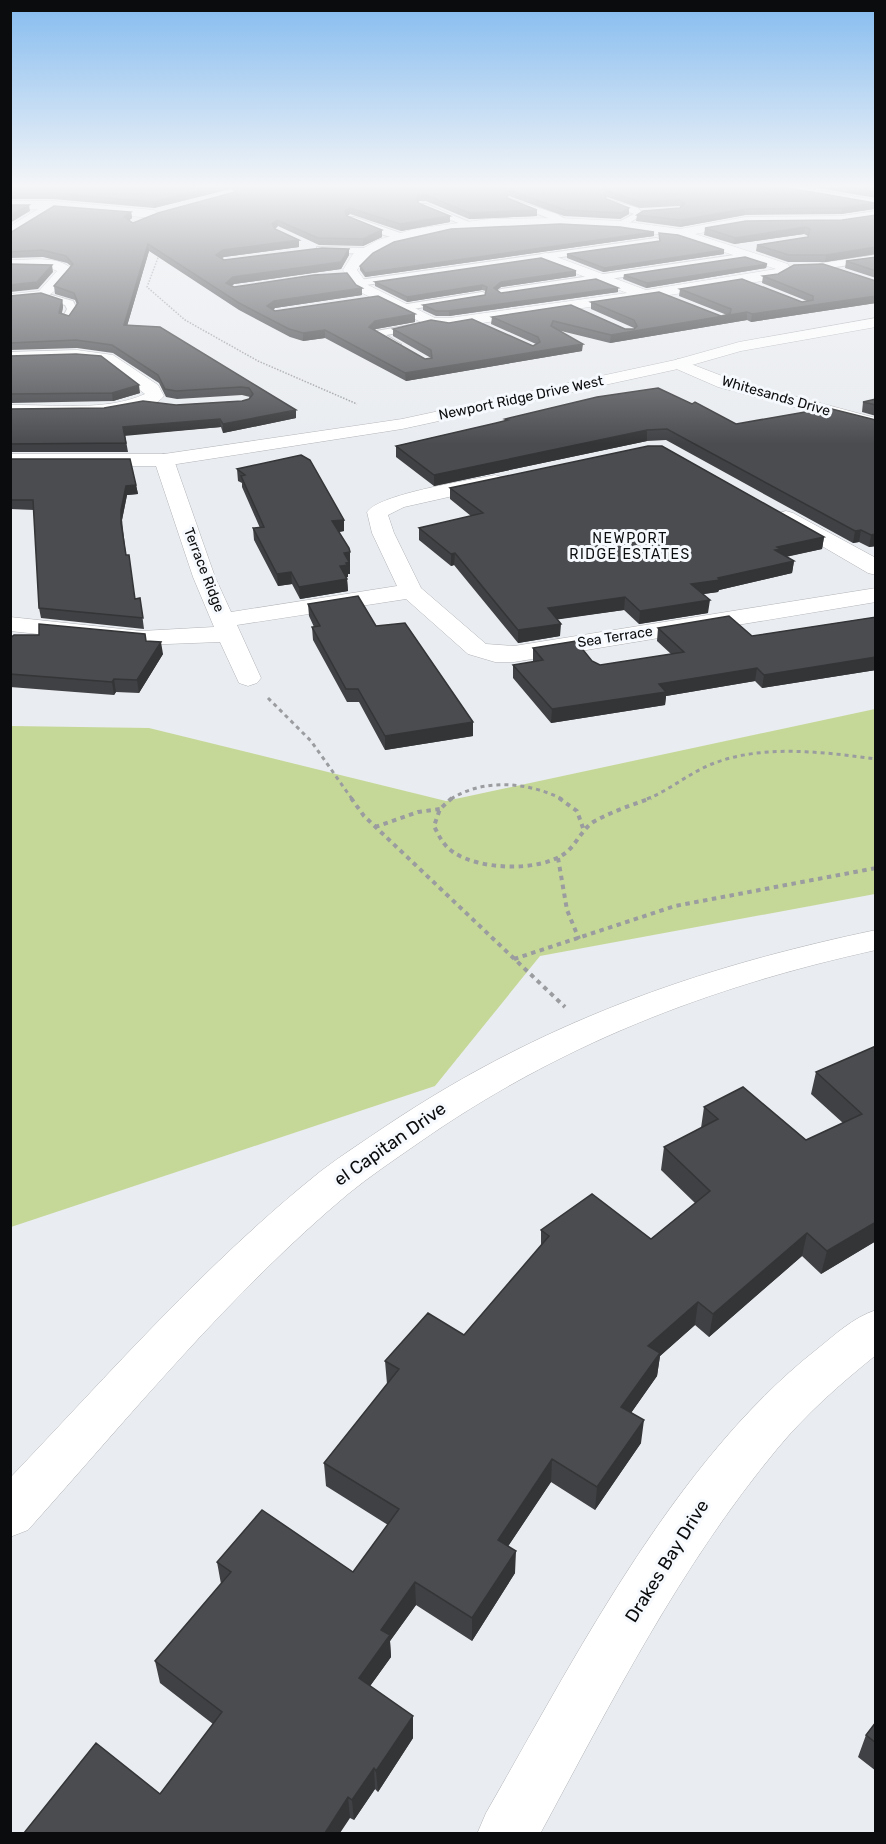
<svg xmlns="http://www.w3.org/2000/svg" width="886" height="1844" font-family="Rubik,sans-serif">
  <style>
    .green { fill: #c5d898 }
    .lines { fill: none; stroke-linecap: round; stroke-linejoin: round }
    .lane-casing { stroke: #b1b3b7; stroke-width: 2 }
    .street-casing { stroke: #b1b3b7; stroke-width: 1 }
    .secondary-casing { stroke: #b1b3b7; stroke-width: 1 }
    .path-far2 { stroke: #9a9c9f; stroke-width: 1.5; stroke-dasharray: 1.5 1.5; stroke-linecap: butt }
    .path-far1 { stroke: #9a9c9f; stroke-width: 3; stroke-dasharray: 4 4; stroke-linecap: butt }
    .path { stroke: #9a9c9f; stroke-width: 4; stroke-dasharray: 4.5 4.5; stroke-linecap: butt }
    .lane { fill: #fff; fill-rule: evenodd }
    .street { fill: #fff; fill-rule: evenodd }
    .secondary { fill: #fff; fill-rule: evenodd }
    .wall { fill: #404144 }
    .shaded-wall { fill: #343537 }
    .building { fill: #4a4c4f; stroke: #343537; stroke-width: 1.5 }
    .labels { text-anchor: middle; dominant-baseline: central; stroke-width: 6; stroke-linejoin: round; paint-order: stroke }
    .far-street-label { font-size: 14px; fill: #0b0c0d; stroke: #f6f9fd }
    .far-neighbourhood-label { font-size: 14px; letter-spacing: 1.5px; fill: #0b0c0d; stroke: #f6f9fd }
    .near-street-label { font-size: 18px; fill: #0b0c0d; stroke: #f6f9fd }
  </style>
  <rect width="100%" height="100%" fill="#e9ecf0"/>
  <path class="green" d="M875,709V894L540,956L435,1086L11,1227V726L149,728L446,801Z"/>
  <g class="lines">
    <defs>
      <path id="lane" d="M508,198L557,214L570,222L563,224L508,202Z
        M606,199L638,208L643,214L623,227H617V223L634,214L606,203Z
        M420,204H426L476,225L469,227L420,208Z
        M354,217L406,235L407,237L403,240L384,235L351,221V217Z
        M656,238L659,239V243L359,286L354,283L359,280Z
        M317,247L367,248L371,251L367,254L320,252L317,251Z
        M748,253L753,256L751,258L501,295L496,292L501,289Z
        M876,255V261L822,269L817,266L822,263Z
        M41,292L73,301L77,309L71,321L62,319L67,309L65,305L38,297V293Z
        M482,292L485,293V297L401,311L396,308L401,305Z
        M422,323L426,324V328L386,335L401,344V348L397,349L371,334L376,331Z"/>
      <path id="street" d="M767,186H793L876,200V207L772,189Z
        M10,201H53L154,210L160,214L154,218L54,210L10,238V226L38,209H10Z
        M876,211V219L841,224L745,225L695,234L788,264L791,271L776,279L449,328L427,325L358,291L343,270L353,254L378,240L414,229L489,219L560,218L620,221L680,229L745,217L841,216ZM560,226L620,229L678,237L776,269L646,290L546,253L541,254L539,257L541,260L627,293L449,318H435L368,285L357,270C385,224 511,226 560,226Z
        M10,260C29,260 58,255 72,269C53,298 45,301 10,302V294L39,291L57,271L50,268H10Z
        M77,350L113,355L158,385L164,396C145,421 42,415 10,415V405C54,404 105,412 145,394L103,362L77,360L10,362V352Z
        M678,359L730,379L876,418V429L718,387L672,367L670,364Z
        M164,454L171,456L174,460L215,577L231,612L397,586L372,533L367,512C379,494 470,480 495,475L502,477L505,481L502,485L404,507L388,515L394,533L421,588L486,644L514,646L876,588V602L514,662H495L468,654L406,599L237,625L261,678L257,683L248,686L239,683L220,642L141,645L10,631V617L141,631L214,627L193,577L154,460L157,456Z
        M786,511L793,513L876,558V575L868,573L779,521L775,517L779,513Z
        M876,1310V1355C840,1384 806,1414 777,1449C680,1566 612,1701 540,1834H477L486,1813C575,1658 674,1462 816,1350C835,1335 852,1318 876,1310Z"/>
      <path id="secondary" d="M876,318V327L741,351L678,369L402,429L164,466H10V454H164L402,419L675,360L739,342Z
        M876,930V950C708,987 558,1045 417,1144C394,1160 370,1176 348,1194C230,1293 131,1415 28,1530L10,1537V1478C110,1373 207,1262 321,1171C342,1155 364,1141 386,1126C540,1023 695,968 876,930Z"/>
    </defs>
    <use href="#lane" class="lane-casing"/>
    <use href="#street" class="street-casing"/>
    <use href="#secondary" class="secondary-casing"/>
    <path class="path-far2" d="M159,255L147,287L185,320L258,361L357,404"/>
    <path class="path-far1" d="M268,698L311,741L352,799
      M451,799C484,778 528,782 562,799
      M647,799C670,790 689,773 712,764C762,744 824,752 876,759"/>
    <path class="path" d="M351,798L364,816L565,1007
      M452,798L440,809L434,826C439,836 443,845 453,852C479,870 538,872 564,854C577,845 581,829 595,821C613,811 632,805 651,798
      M559,798L577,811L583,828
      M375,827L418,812L440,809
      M558,858L567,910L579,939
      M514,959L675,906L876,868"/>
    <use href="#lane" class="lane"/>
    <use href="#street" class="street"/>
    <use href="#secondary" class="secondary"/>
  </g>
  <path class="wall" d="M10,186H777L875,203L874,209L841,214L745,215L680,227L636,221L637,215L680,208L681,207L679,206L640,208L607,197L605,198L606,199L629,208V214L620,219L564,216L509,196L507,197V198L537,216L469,219L426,201H419L418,203L450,222L401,231L350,214L347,216L382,230V237L363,246L319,245L278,226L275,229L299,240V247L224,257L221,258L224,260L349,249V255L341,269L234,284L231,286L234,287L356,285L362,288V295L275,308L273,310L275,311L415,314V322L376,329L374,330L425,359L431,358L393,336V329L533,346L536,344L491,324L492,317L571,305L625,329H634V328L591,309V302L721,316L727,315L679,296L680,289L802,302L807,301L762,283L763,276L876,281V303L751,322L747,320L610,343L557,330L582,351L406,381L325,338L303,341L290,337L239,310L149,251L127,326L160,327L296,418L223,433L221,427L125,435L128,452H10V409L104,408L176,405L242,401L249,399L250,397L242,395L177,399L166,397L159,383L113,353L77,348L10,350V296L62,300L63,307L62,313L69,316L77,305L75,300L55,294L54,286L71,266L67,263L43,257L10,258V233L131,212L132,218L129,220L133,223L236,192L230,189L154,208L53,199H10Z
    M808,186H876V198Z
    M876,215V254L825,262H788L756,251L757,245L808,237V236L804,234L734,244L704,235L705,228L842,220Z
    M654,232V236L365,277L360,270V266Z
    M724,250V254L603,272L567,258V254Z
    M876,257V278L845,268L846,261Z
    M767,264L766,268L646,288L623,279L624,275Z
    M576,276L501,287L497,290L501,293L618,288V292L449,316H436L423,310V305L485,295L486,291L482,290L407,302L375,286V282Z
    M10,356L140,393L113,401L10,403Z
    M876,399V416L862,412L863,402Z
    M505,419L736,424L876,420V546L869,547L859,542L853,543L666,440L647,441L434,486L396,457V446L496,423L505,421Z
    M10,459L136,485L138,494L127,495L122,520L126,555L135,599L140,598L144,629L41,618L39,608L34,510L10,509Z
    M237,469L344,520V531L339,532L350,564V574H348V577H346L347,579L348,591L300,599L292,584L278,586L254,540L253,528H260L242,487V483L238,481Z
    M450,488L824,537L822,549L786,557L794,561L792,573L719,590L718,592L703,594L708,613L639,624L624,610L557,619L560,636L518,643L454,565L451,566L419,540V528L471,516L450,499Z
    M308,604L376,626L473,736L385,750L359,702H347L313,640L312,627H314L309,616Z
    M876,617V670L762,688L755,681L666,696L665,705L551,723L513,678V665L533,662V648L592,661L600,665L671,654L657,641L658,628L752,636Z
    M39,635L146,641L163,654L139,693L116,692L114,695L10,687V638Z
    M876,1046V1241L821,1274L802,1256L709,1337L695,1325L660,1356L657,1376L631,1413L641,1443L595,1510L551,1482L508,1546L515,1573L472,1641L416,1605L390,1641L391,1657L370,1686L413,1738L378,1792L375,1789L354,1820L350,1818L160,1794L213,1724L160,1683L155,1661L221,1584L217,1562L353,1572L388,1525L326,1486L324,1463L387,1384L385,1361L464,1335L541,1246V1230L651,1239L695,1203L661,1170L664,1147L701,1128L704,1107L806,1140L843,1123L811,1094L816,1072Z
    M876,1722V1771L858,1757L866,1735Z"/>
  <path class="shaded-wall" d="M217,186H230V189L154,208L153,202Z
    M875,203L874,209L841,214L842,208Z
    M29,205L30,211L10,223V216Z
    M350,208V214L345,217V211Z
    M629,208V214L620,219L621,213Z
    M745,209V215L680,227L681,220Z
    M537,210V216L469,219V213Z
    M131,212L132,218L125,224L124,217Z
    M450,216V222L401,231L400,224Z
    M277,220L278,226L273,230L272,224Z
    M805,227L804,234L734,244L735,238Z
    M382,230V237L363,246V239Z
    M654,232V236L365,277V273Z
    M299,240V247L224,257L217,261L216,255L223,250Z
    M148,244L149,251L125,333L124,325Z
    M876,247V254L825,262L826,255Z
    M349,249V255L341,269L234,284L227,290L226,283L233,277Z
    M724,250V254L603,272L604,268Z
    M767,264L766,268L646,288L647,283Z
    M52,265L53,272L38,289L10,292V285Z
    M576,271V276L501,287L494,293V288L501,282Z
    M482,285V290L407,302V297Z
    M362,288V295L275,308L268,314L267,306L274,301Z
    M618,288V292L449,316V311Z
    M876,296V303L751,322L752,314Z
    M62,300L63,307L60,320L59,313Z
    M747,312V320L610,343L611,335Z
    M415,314V322L376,329L369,335V327L375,321Z
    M325,330V338L303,341V333Z
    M583,344L582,351L406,381L405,373Z
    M139,385L140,393L113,401L112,393Z
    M296,410V418L223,433V424Z
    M220,419L221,427L124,436L123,427Z
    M647,430V441L434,486V475Z
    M136,485L138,494L127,495L122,520L123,532L121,510L126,486Z
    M344,520V531L332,533V521Z
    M861,530L859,542L853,543L855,531Z
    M876,534V546L869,547L871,535Z
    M824,537L822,549L779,558L774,562L777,547Z
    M350,552V574H348V577L340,578V566L344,553Z
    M455,553L454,565L451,566V554Z
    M794,561L792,573L719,590L718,592L690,596L691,584Z
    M291,572L292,584L278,586L277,574Z
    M347,579L348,591L300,599L299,587Z
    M625,597L624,610L547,621L548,608Z
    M710,600L708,613L639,624L640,611Z
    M561,624L560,636L518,643V630Z
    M161,642L163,654L139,693L137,680Z
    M876,657V670L762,688L764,675Z
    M757,668L755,681L666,696L665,705L551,723L552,709L659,684Z
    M114,679L116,692L114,695L112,682Z
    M473,722V736L385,750V736Z
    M876,1222V1241L821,1274L827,1251Z
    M807,1233L802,1256L709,1337L713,1314Z
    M698,1302L695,1325L660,1356L657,1376L619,1430L621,1407L648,1346Z
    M644,1420L641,1443L595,1510L597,1487Z
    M552,1459L551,1482L497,1563L498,1540Z
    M516,1551L515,1573L472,1641V1618Z
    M415,1582L416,1605L390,1641L391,1657L360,1700L359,1678L381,1630Z
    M413,1716V1738L378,1792L376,1771Z
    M374,1768L375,1789L354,1820L352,1800Z
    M348,1797L350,1818L340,1833H325Z"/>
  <path class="building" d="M10,186H217L153,202L52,193H10Z
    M236,186H777L875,203L842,208L745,209L681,220L637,215L643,211L680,208L685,203L680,200L641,202L607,191L604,193L606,199L629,208L621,213L565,210L509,190L506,192L507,198L537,210L469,213L426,195H419L417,197L418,203L450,216L400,224L350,208L345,211L347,216L382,230L363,239L318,238L277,220L272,224L275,229L299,240L223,250L216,255L224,260L322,248L349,249L341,262L233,277L226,283L234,287L314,275L347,273L356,285L362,288L274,301L267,306L275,311L378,296L415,314L375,321L369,327L425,359L432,358L431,350L393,329L431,320L449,323L472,319L533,346L540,342L538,337L492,317L571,305L625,329H634L637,326L634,320L591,302L659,292L721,316L730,314L731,309L680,289L742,279L802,302L813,300V296L763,276L778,274L794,265L823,264L876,281V296L752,314L747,312L611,335L553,321L551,326L583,344L405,373L325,330L303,333L289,329L239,303L148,244L124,325L160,327L296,410L223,424L220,419L123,427L126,443L10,444V409L104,408L143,401L176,405L242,401L249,399L253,394L249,388L241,387L176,391L165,389L158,375L112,345L76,340L10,343V296L41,293L62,300L59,313L69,316L78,303L74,293L54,286L73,264L66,256L42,250L10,252V233L54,206L131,212L124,217L133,223L158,213L235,192L239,188Z
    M843,186H876V192Z
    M10,205H29L10,216Z
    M876,215V247L826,255H789L757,245L808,237L810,229L805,227L735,238L705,228L746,221L842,220Z
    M560,224L620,227L654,232L365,273L360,266L373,253L394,242L451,229Z
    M659,233L678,235L724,250L604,268L567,254L660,241Z
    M745,257L767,264L647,283L624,275Z
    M876,257V271L846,261Z
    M541,258L576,271L501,282L494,288L501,293L596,279L618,288L449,311H436L423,305L485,295L487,287L482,285L407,297L375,282Z
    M10,264L52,265L37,282L10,285Z
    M76,354L101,356L139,385L112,393L10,394V356Z
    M658,388L692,404L695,402L736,424L828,408L876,420V534L871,535L861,530L855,531L667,429L647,430L434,475L396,446L496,423L508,420L505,419L597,397Z
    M876,399V405L863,402Z
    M648,446H662L824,537L777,547L780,549L775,550L794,561L718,578L720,580L691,584L710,600L640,611L625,597L548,608L561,624L518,630L455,553L451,554L419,528L483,513L450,488Z
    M301,455L310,460L344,520L332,521L349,548L350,552L344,553L349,562L346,563L348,565L340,566L347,579L299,587L291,572L277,574L253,528L264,527L241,476L245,475L237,469Z
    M10,459H130L136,485L126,486L121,510V523L126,555H129L135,599L140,598L143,618L39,608L33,500H10Z
    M358,596L376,626L405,623L473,722L385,736L358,689H346L312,627L320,626L308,604Z
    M729,616L752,636L876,617V657L764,675L757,668L659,684L666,692L552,709L513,665L543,660L533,648L576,641L592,661L600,665L684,652L658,628Z
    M39,624L145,634L146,641L161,642L137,680L114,679L112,682L10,674V638L14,635H39Z
    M876,1046V1222L827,1251L807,1233L713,1314L698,1302L648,1346L660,1353L621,1407L644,1420L597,1487L552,1459L498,1540L516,1551L472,1618L415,1582L381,1630L390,1635L359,1678L413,1716L376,1771L374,1768L352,1800L348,1797L325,1833H24L96,1743L160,1794L222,1712L155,1661L231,1572L217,1562L262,1510L353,1572L399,1509L324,1463L399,1369L385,1361L428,1313L464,1335L549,1236L541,1230L592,1194L651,1239L710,1191L664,1147L718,1119L704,1107L743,1087L806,1140L862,1114L816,1072Z
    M876,1722V1743L866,1735Z"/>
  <linearGradient id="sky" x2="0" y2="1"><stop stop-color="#84bbef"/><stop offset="0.42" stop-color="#f5f6f8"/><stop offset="1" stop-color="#f5f6f8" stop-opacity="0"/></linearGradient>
  <rect width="886" height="444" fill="url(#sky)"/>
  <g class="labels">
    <g class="far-street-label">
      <text transform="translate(776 396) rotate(16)">Whitesands Drive</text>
      <text transform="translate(521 398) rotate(-12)">Newport Ridge Drive West</text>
      <text transform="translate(204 570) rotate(69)">Terrace Ridge</text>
      <text transform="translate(615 637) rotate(-9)">Sea Terrace</text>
    </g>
    <g class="far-neighbourhood-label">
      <text x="630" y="538">NEWPORT<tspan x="630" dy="16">RIDGE ESTATES</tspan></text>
    </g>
    <g class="near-street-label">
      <text transform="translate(390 1144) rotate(-35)">el Capitan Drive</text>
      <text transform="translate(667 1561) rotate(-58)">Drakes Bay Drive</text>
    </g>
  </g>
  <rect width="886" height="1844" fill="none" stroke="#0b0c0d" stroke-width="24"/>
</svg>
